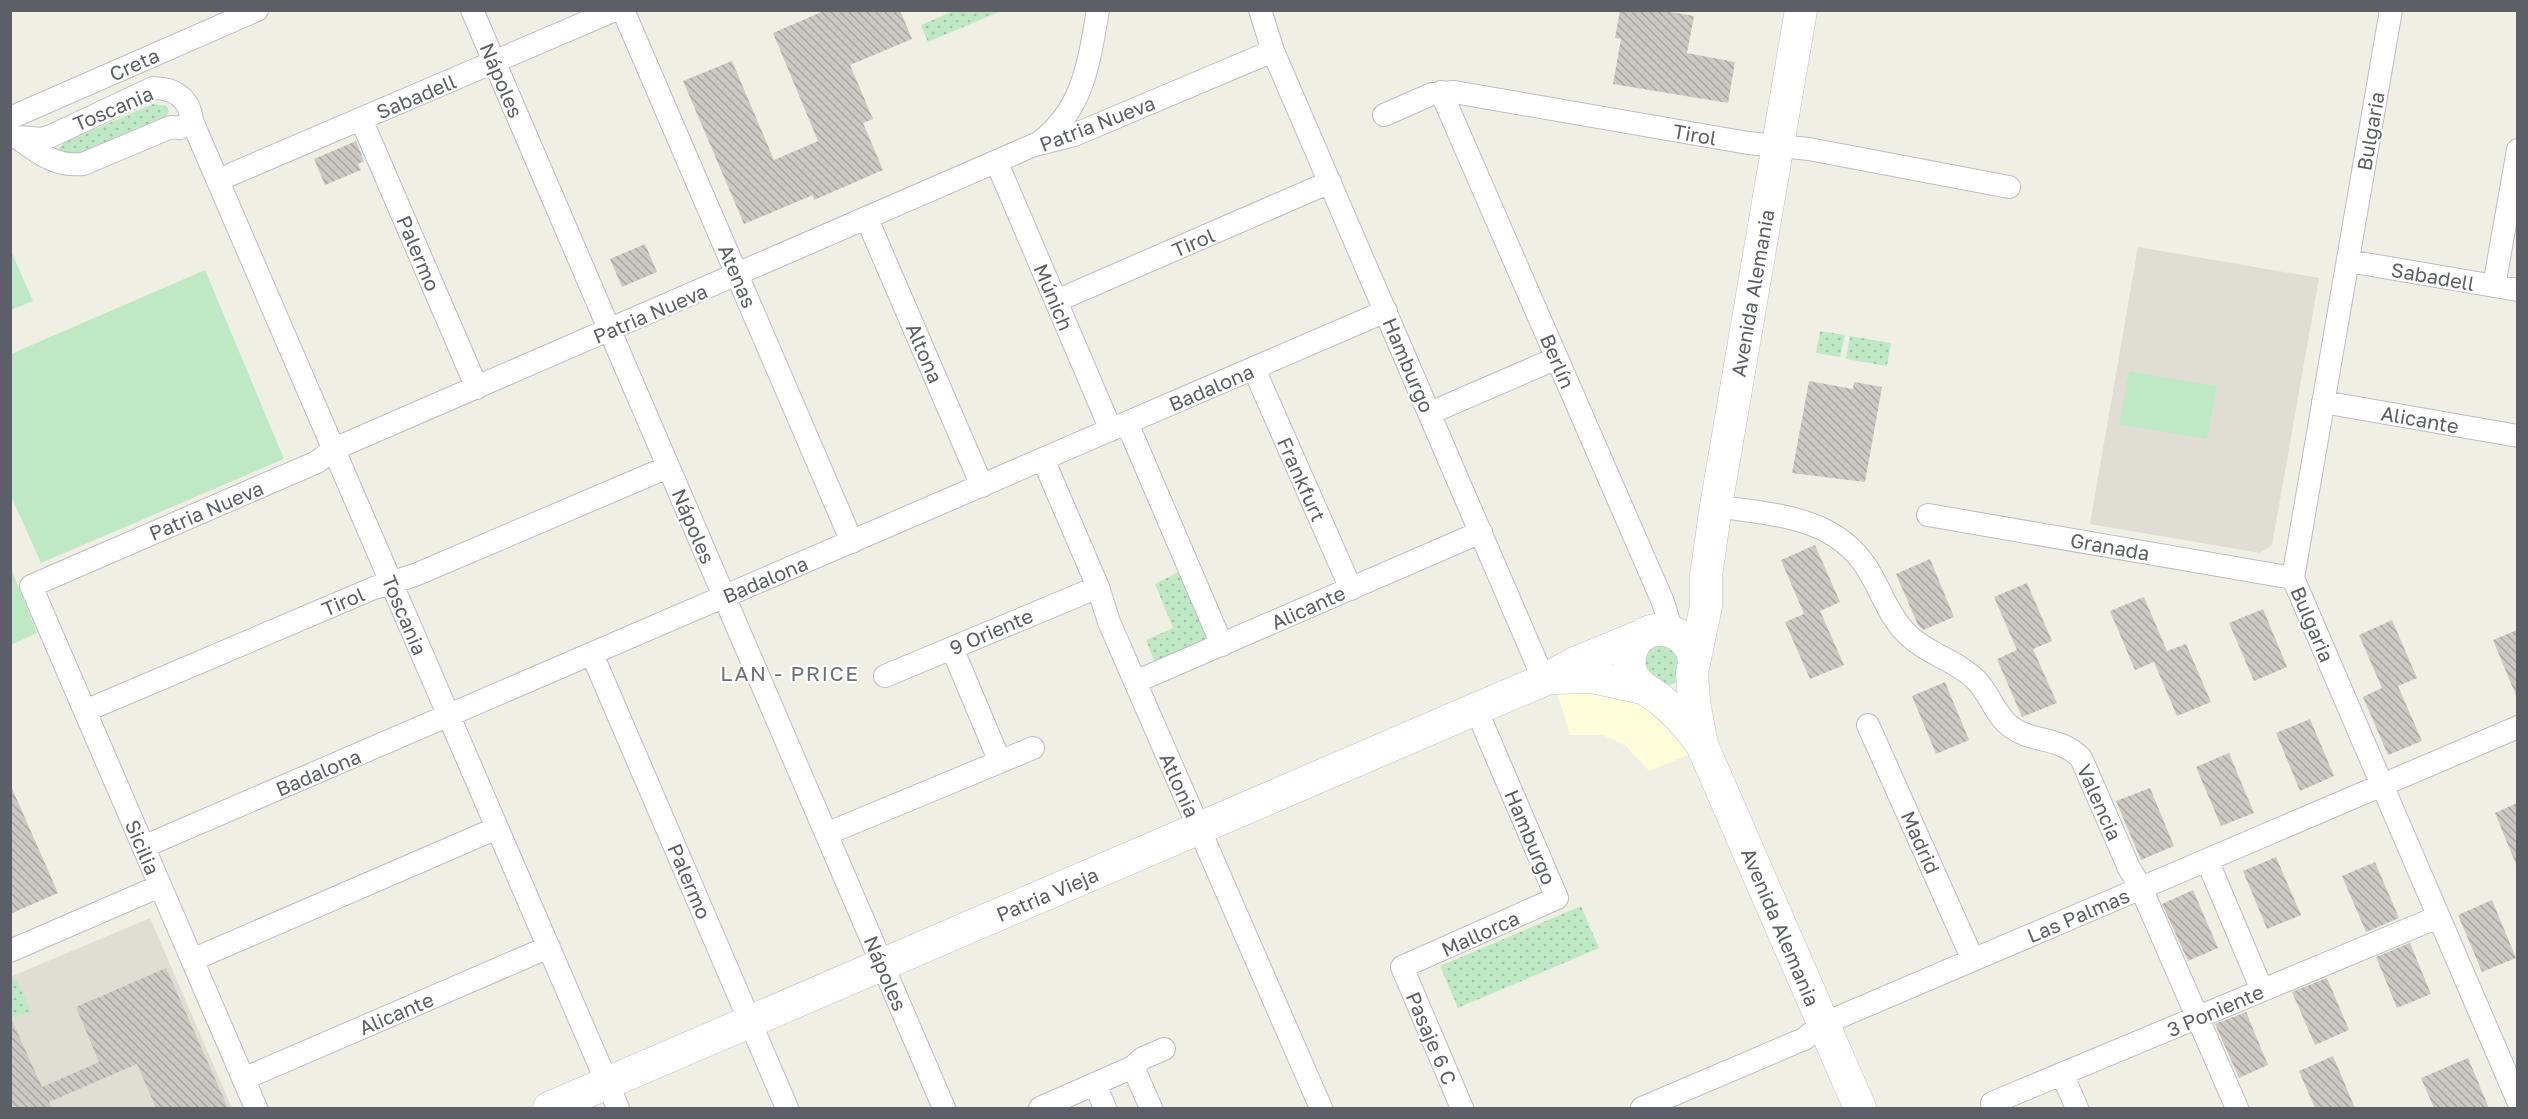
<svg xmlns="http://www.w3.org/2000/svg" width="2528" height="1119" font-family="'Golos Text',sans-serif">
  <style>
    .commercial { fill: #fffcda }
    .education { fill: #e0ded3 }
    .grass { fill: url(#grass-dots) }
    .pitch { fill: #bfe9c5 }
    .building { fill: url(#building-back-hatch) }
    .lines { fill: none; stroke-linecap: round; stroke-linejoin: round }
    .street-casing { stroke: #bcbdc4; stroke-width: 24 }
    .secondary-casing { stroke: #bdbfc6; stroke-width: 33 }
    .street { stroke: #fff; stroke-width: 22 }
    .secondary { stroke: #fff; stroke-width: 32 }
    .labels { text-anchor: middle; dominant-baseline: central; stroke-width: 4.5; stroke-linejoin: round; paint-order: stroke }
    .street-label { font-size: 20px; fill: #5c5f66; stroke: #fff }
    .neighbourhood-label { font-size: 21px; letter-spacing: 1.5px; fill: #6d7178; stroke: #fff }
  </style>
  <defs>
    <pattern id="grass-dots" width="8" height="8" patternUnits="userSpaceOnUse" patternTransform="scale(1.5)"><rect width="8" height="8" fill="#bfe9c5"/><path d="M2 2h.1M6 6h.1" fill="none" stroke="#9ec0a4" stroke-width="1.8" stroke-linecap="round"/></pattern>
    <pattern id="building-back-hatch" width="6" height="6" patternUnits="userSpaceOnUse" patternTransform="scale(1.5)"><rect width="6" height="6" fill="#cbc9c1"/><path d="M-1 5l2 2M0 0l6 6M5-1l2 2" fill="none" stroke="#a8a6a1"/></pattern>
  </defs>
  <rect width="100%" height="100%" fill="#f0efe4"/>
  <path class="commercial" d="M1582,684L1637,700L1660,718L1691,754L1649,771L1626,746L1603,735H1570L1556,689Z"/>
  <path class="education" d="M2138,247L2319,278L2272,545L2260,553L2090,524Z
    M150,918L232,1108H11L10,977Z"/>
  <path class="grass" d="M956,10H1001V11L928,42L921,25Z
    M153,104L167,106L169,111L166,116L66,159L55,152L65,142Z
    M1820,331L1845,335L1840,357L1816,353Z
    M1850,336L1891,343L1887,366L1846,359Z
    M1180,571L1211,640L1158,670L1146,640L1173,628L1155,584Z
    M1679,645L1678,681L1668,686L1651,685L1640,651L1643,646Z
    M1581,906L1599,948L1458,1008L1440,966Z
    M16,979L31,1011L11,1019V981Z"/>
  <path class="pitch" d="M11,251L33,301L11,310H10Z
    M205,270L284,459L41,563L11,496V354Z
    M2129,371L2217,386L2207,439L2119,424Z
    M10,566L37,633L11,645H10Z"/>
  <path class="building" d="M826,10H900L912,39L850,65L873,119L863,123L883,170L814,200L813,195L744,224L683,81L732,61L774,160L818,141L773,33Z
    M1620,10H1660L1694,16L1687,53L1735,62L1728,103L1613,84L1621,39L1615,38Z
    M356,141L364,161L358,164L361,170L325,185L314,159Z
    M645,244L657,272L622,287L610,259Z
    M1809,381L1853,389L1854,382L1882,387L1865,482L1792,473Z
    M1815,545L1840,602L1820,611L1844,665L1810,679L1785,622L1804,614L1781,560Z
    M1930,559L1954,617L1923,630L1918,625L1896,574Z
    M2027,583L2052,641L2033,649L2057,703L2022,717L1997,659L2017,650L1994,597Z
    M2144,597L2167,651L2186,644L2211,702L2177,716L2154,662L2135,670L2110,611Z
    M2263,609L2287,667L2254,681L2229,623Z
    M2392,620L2417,678L2398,686L2422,741L2388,755L2363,697L2382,688L2359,635Z
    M2517,630V698L2493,640Z
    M1945,682L1969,740L1936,754L1912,696Z
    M2310,719L2334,776L2300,791L2276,733Z
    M2229,753L2254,813L2221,826L2196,767Z
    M10,784L58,893L10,914Z
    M2150,788L2174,846L2141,860L2116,801Z
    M2517,803V867L2495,813Z
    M2276,857L2301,915L2267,929L2243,871Z
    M2375,862L2399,918L2366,932L2342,876Z
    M2193,890L2218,948L2188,961L2162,904Z
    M2492,900L2516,958L2482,972L2458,915Z
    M2410,943L2431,994L2397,1008L2376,957Z
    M166,968L228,1108H156L137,1064L49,1102L52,1108H10V1016L42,1087L99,1062L76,1007Z
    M2327,978L2349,1030L2315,1045L2292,992Z
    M2246,1012L2268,1065L2239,1078L2215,1024Z
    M2333,1056L2355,1108H2315L2299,1071Z
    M2468,1058L2489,1108H2434L2421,1078Z"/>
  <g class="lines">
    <defs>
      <path id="street" d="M472,10L944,1108
        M623,10L852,542
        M1260,10L1273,51L1544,680
        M2391,10L2293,578L2518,1101
        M1441,92L1663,602L1672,631
        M1384,115L1432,94L1454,92L1748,143L1809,149L2009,187
        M10,118L257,10
        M361,119L477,388
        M16,137C38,152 54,167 83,164L171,127L180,128L192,121
        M17,137L42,139L51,136L153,88C175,88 190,99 192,121L618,1108
        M1040,142C1084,109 1089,61 1098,10
        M997,163L1111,430
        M218,180L615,10
        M867,219L982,486
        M2348,261L2518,290
        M2494,286L2518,150
        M1056,301L1330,182
        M1254,369L1351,589
        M2323,402L2518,436
        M1430,413L1557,358
        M1127,423L1222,645
        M1043,459L1098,587L1109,622L1321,1108
        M1716,506C1772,515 1833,515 1867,568C1881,590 1888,615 1907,634C1927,654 1956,660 1976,680C1990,694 1995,715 2011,727C2034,744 2058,735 2081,758L2129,868L2141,888L2237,1108
        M1928,515L2293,578
        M952,648L1000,762
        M592,654L787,1108
        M885,676L1098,587
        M1135,682L1481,532
        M85,711L374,588L415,575L668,467
        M1868,725L1973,960
        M826,834L1033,748
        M143,847L1386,311
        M2207,860L2262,990
        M10,951L160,886
        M192,960L497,828
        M1133,1067L1151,1108
        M2062,1074L2077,1108
        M243,1079L549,947
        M1095,1084L1105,1108
        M1992,1103L2438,917
        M256,1108L31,586L317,462L334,449L357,439L1034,145L1074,135L1273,51
        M1040,1108L1133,1067L1143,1058L1164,1049
        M1462,1108L1402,967L1557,898L1476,709
        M1642,1108L1804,1039L1823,1024L2518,727"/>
      <path id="secondary" d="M1801,10L1716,506L1706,576V606L1692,673L1694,702L1702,745L1860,1108
        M1694,659C1687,623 1637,618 1630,656C1629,663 1630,672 1634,678C1641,689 1653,693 1662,701C1677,713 1689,727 1700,742
        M1554,678L1592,677L1643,688
        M549,1108L1476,709L1544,680L1575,663L1643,635"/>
    </defs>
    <use href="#street" class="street-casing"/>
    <use href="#secondary" class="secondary-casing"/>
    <use href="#street" class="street"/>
    <use href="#secondary" class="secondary"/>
  </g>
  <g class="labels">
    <g class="street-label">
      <text transform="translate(134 64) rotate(-24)">Creta</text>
      <text transform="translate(502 80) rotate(67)">Nápoles</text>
      <text transform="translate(416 96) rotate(-23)">Sabadell</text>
      <text transform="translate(113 108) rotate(-23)">Toscania</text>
      <text transform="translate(1097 123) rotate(-21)">Patria Nueva</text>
      <text transform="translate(2370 131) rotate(-80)">Bulgaria</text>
      <text transform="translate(1695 134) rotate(10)">Tirol</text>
      <text transform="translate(1193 242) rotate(-23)">Tirol</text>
      <text transform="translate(419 253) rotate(67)">Palermo</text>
      <text transform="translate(738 276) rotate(67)">Atenas</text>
      <text transform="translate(2433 276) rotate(10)">Sabadell</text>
      <text transform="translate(1752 293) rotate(-80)">Avenida Alemania</text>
      <text transform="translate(1054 297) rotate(67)">Múnich</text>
      <text transform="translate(650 313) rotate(-23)">Patria Nueva</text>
      <text transform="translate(925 353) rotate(67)">Altona</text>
      <text transform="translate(1558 361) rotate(67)">Berlín</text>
      <text transform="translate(1409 365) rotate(67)">Hamburgo</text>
      <text transform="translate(1211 387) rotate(-23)">Badalona</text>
      <text transform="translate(2420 419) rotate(10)">Alicante</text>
      <text transform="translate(1302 479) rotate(66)">Frankfurt</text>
      <text transform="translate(206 510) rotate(-23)">Patria Nueva</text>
      <text transform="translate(694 526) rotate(67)">Nápoles</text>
      <text transform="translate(2110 546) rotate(10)">Granada</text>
      <text transform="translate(765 579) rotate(-23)">Badalona</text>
      <text transform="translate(343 601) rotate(-23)">Tirol</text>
      <text transform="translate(1308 607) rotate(-24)">Alicante</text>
      <text transform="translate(405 615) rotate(67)">Toscania</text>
      <text transform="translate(2313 624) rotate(67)">Bulgaria</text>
      <text transform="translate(991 631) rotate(-23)">9 Oriente</text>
      <text transform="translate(318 772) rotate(-23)">Badalona</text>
      <text transform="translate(1180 785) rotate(66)">Atlonia</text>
      <text transform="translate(2100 802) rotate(66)">Valencia</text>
      <text transform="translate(1531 837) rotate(67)">Hamburgo</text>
      <text transform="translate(1921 842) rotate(66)">Madrid</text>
      <text transform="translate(143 847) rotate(67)">Sicilia</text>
      <text transform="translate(690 881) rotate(67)">Palermo</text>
      <text transform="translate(1047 894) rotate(-23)">Patria Vieja</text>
      <text transform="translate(2078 915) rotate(-23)">Las Palmas</text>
      <text transform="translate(1781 927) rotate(67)">Avenida Alemania</text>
      <text transform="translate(1480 933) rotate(-24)">Mallorca</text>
      <text transform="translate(886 973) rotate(67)">Nápoles</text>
      <text transform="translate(2215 1010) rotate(-23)">3 Poniente</text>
      <text transform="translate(396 1013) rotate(-23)">Alicante</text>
      <text transform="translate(1432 1038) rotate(67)">Pasaje 6 C</text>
    </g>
    <g class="neighbourhood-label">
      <text x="790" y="673">LAN - PRICE</text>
    </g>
  </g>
  <rect width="2528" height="1119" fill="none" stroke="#5c5f66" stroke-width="24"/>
</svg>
